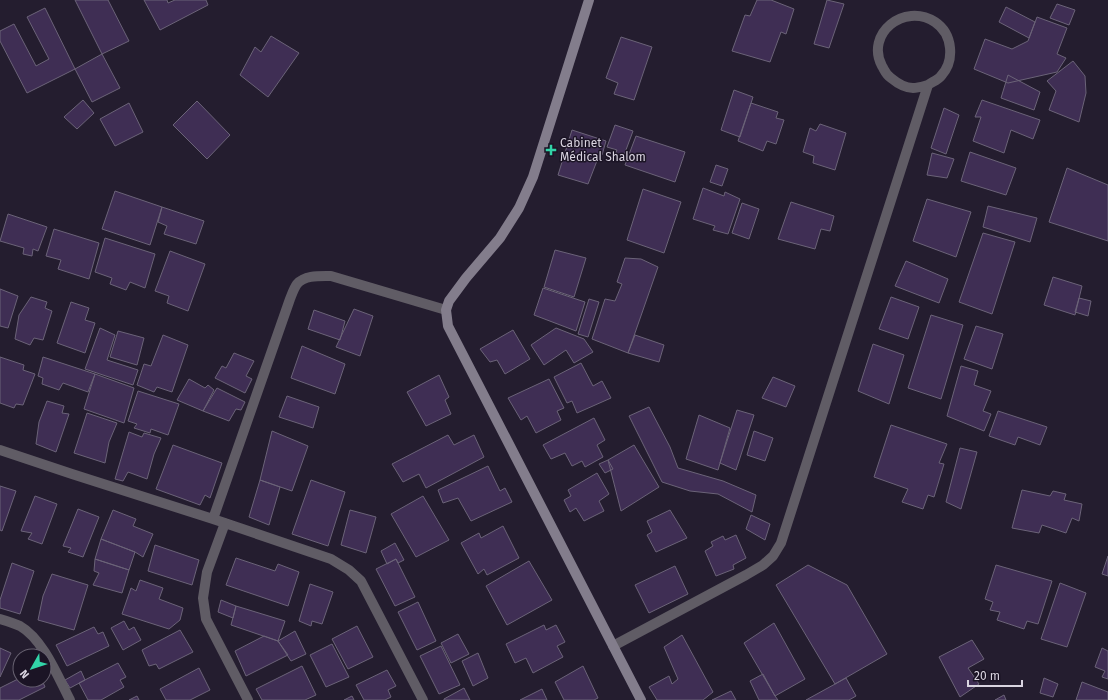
<svg xmlns="http://www.w3.org/2000/svg" width="1108" height="700" font-family="'Fira Sans',sans-serif">
  <style>
    .building { fill: #3f2e54; stroke: #6b6378 }
    .lines { fill: none; stroke-linecap: round; stroke-linejoin: round }
    .street { stroke: #605c65; stroke-width: 10 }
    .secondary { stroke: #837d8c; stroke-width: 10 }
    .poi-dot { fill: #32d4a8; stroke: #1b1425; stroke-width: 1.5 }
    .labels { text-anchor: middle; dominant-baseline: central; stroke-width: 3; stroke-linejoin: round; paint-order: stroke }
    .poi-label { font-size: 12px; fill: #d9d4e0; stroke: #1b1425; text-anchor: start }
  </style>
  <rect width="100%" height="100%" fill="#241d2f"/>
  <path class="building" d="M75,0H108L129,41L102,54Z
    M144,0H167L168,3L175,0H206L208,5L160,30Z
    M757,0H771L794,9L786,34L781,32L770,62L732,51L745,15L750,16Z
    M827,0L844,4L829,48L814,44Z
    M1057,4L1075,10L1069,25L1050,18Z
    M1006,7L1035,22L1029,38L999,22Z
    M45,8L75,69L27,93L0,41V31L14,24L36,66L49,59L27,17Z
    M1037,17L1067,28L1057,54L1066,58L1057,72L1008,83L974,69L985,39L1012,49L1028,41Z
    M271,36L299,53L268,97L240,75L255,47L261,52Z
    M621,37L652,47L634,100L614,94L618,83L606,78Z
    M102,54L120,88L92,102L75,69Z
    M1073,61L1085,76L1086,93L1079,122L1049,110L1056,91L1047,81Z
    M1008,75L1040,92L1034,110L1001,98Z
    M734,90L753,97L740,137L721,130Z
    M83,100L94,113L77,129L64,117Z
    M982,100L1040,120L1033,139L1011,130L1004,153L973,141L981,117H975Z
    M197,101L230,135L207,159L173,125Z
    M129,103L143,132L115,146L100,119Z
    M751,103L778,112L776,118L784,120L776,144L767,141L763,151L738,141Z
    M944,108L959,115L946,154L931,148Z
    M820,124L846,133L835,170L813,163L814,156L803,152L810,128L816,131Z
    M615,125L633,131L623,158L615,155L617,150L607,147Z
    M572,130L606,141L602,155L600,153L588,184L558,175Z
    M636,136L685,152L675,182L625,165Z
    M970,152L1016,168L1006,195L961,181Z
    M932,153L954,159L947,178L927,175Z
    M716,165L728,169L722,186L710,182Z
    M1067,168L1108,185V241L1049,222Z
    M703,188L724,196L725,192L740,199L728,234L713,230L715,226L693,219Z
    M643,189L681,202L664,253L627,240Z
    M115,191L162,207L150,245L102,229Z
    M927,199L971,212L956,257L913,241Z
    M791,202L834,216L830,231L821,229L815,249L778,239Z
    M742,203L759,209L749,239L732,233Z
    M988,206L1037,218L1030,242L983,227Z
    M162,207L204,221L196,244L164,234L167,226L158,222Z
    M8,214L47,227L38,251L33,249L32,256L23,254L24,248L0,241Z
    M54,229L99,243L89,279L58,269L61,260L46,256Z
    M983,233L1015,242L992,314L959,302Z
    M105,238L155,254L145,288L130,282L126,290L110,284L112,278L95,272Z
    M555,250L586,258L574,297L544,287Z
    M170,251L205,264L188,311L167,303L169,296L155,291Z
    M625,258L641,259L658,267L628,353L592,339L605,299L615,301L622,284L617,282Z
    M906,261L948,279L939,303L895,286Z
    M1053,277L1082,286L1075,315L1044,305Z
    M543,288L585,302L576,331L534,315Z
    M0,289L18,296L8,328L0,326Z
    M31,297L47,302L45,308L52,311L43,340L34,338L30,345L15,339L19,315Z
    M891,297L919,307L908,339L879,329Z
    M1079,298L1091,301L1088,316L1075,312Z
    M589,299L599,302L588,337L578,334Z
    M71,302L89,308L85,320L95,323L85,353L57,343Z
    M354,309L373,316L360,356L336,347Z
    M314,310L345,321L340,340L308,329Z
    M931,315L963,325L941,399L908,388Z
    M976,326L1003,334L992,369L964,359Z
    M100,328L115,335L107,360L138,370L133,385L85,369Z
    M556,328L584,339L593,352L574,363L566,350L544,365L531,345Z
    M513,330L530,359L505,374L497,360L490,362L480,349Z
    M118,331L144,338L137,365L110,357Z
    M163,335L188,345L172,392L157,387L154,392L137,385L144,364L151,366Z
    M635,335L664,345L659,362L628,353Z
    M873,344L904,355L889,404L858,391Z
    M302,346L345,364L335,394L291,378Z
    M234,353L254,361L246,376L252,379L245,393L215,378L222,366L226,368Z
    M0,357L24,365L23,370L35,374L23,405L16,404L14,408L0,403Z
    M43,357L95,374L88,392L63,383L59,390L42,384L43,378L38,376Z
    M581,363L593,386L602,381L611,398L577,413L572,401L567,403L554,377Z
    M961,366L978,371L974,385L991,391L983,411L991,414L984,431L947,416Z
    M95,374L134,388L124,423L84,409Z
    M439,375L449,397L445,400L451,414L426,426L407,392Z
    M773,377L795,386L786,407L762,398Z
    M189,379L205,388L208,385L214,390L203,411L177,400Z
    M549,379L564,408L557,411L561,420L536,433L527,416L521,420L508,398Z
    M217,388L245,402L241,410L236,409L229,421L203,411Z
    M138,391L179,404L168,435L151,429L150,433L134,428L137,424L128,421Z
    M287,396L319,407L313,428L279,417Z
    M47,401L64,406L62,413L69,414L56,452L36,444L39,422Z
    M649,407L670,447L678,468L723,481L756,495L752,512L718,494L690,491L662,482L629,416Z
    M737,410L754,415L736,470L720,463Z
    M998,411L1047,427L1040,445L1018,437L1015,445L989,436Z
    M87,413L117,423L109,442L105,463L74,453Z
    M699,415L730,428L718,470L686,459Z
    M594,418L605,440L597,445L603,457L585,467L582,461L572,466L565,453L551,459L543,445Z
    M891,425L947,444L939,463L944,464L934,497L928,495L923,509L902,502L908,489L874,477Z
    M272,431L308,446L292,491L260,480Z
    M754,431L773,438L765,461L747,455Z
    M129,432L142,437L144,433L161,438L154,454L147,479L128,472L123,481L115,479Z
    M448,435L454,445L474,435L484,457L426,488L419,474L403,482L392,464Z
    M173,445L222,463L210,498L205,495L200,505L156,489Z
    M634,445L659,487L621,511L608,460Z
    M960,448L977,452L961,509L946,502Z
    M608,460L613,469L605,473L599,464Z
    M488,466L500,491L505,488L512,502L471,521L458,498L443,503L438,490Z
    M597,473L609,494L599,501L604,511L584,521L576,508L570,512L564,500L571,496L568,490Z
    M260,480L280,487L269,525L249,517Z
    M311,480L345,492L328,546L292,534Z
    M0,486L16,491L2,531L0,530Z
    M1022,490L1050,496L1053,491L1066,494L1064,500L1082,504L1079,521L1072,518L1066,533L1042,525L1039,533L1012,528Z
    M35,496L57,504L42,544L28,539L32,533L21,531Z
    M423,496L449,540L416,557L391,514Z
    M78,509L99,517L83,557L68,552L71,548L63,546Z
    M113,510L136,519L133,526L153,534L143,557L135,552L101,539Z
    M350,510L376,517L366,553L341,545Z
    M670,510L687,538L656,552L647,535L652,532L647,521Z
    M751,515L770,524L765,540L746,529Z
    M503,526L519,558L487,575L484,569L478,574L461,543L479,533L481,538Z
    M736,535L746,558L733,565L734,569L716,576L705,551L713,546L711,542L723,536L725,540Z
    M101,539L135,552L129,570L95,559Z
    M395,543L404,560L398,563L396,559L387,564L381,551Z
    M155,545L199,560L192,585L148,571Z
    M1108,556V576L1102,574Z
    M236,558L275,571L278,564L299,572L288,606L226,585Z
    M95,559L129,570L122,593L93,585L99,573L94,571Z
    M396,559L415,597L395,606L376,569Z
    M529,561L552,600L507,625L486,586Z
    M12,563L34,571L20,614L0,608V600Z
    M808,565L847,585L887,654L835,684L776,585Z
    M996,565L1052,581L1038,624L1027,621L1024,629L997,620L1000,612L990,610L993,602L985,599Z
    M675,566L688,594L649,613L635,585Z
    M52,574L88,585L74,630L38,620L43,596Z
    M140,580L163,588L159,599L183,608L180,620L169,629L122,614L131,588L136,591Z
    M1060,583L1086,593L1067,647L1041,639Z
    M310,584L333,592L322,624L312,621L311,626L299,621Z
    M221,600L236,606L233,618L218,612Z
    M418,602L436,641L417,650L398,612Z
    M236,606L285,621L278,641L231,625Z
    M124,621L129,630L134,627L141,640L123,650L111,628Z
    M774,623L805,679L775,696L744,643Z
    M544,625L546,630L556,625L565,642L557,646L563,657L533,673L526,658L515,663L506,644Z
    M357,626L373,657L348,669L332,639Z
    M94,627L98,634L103,632L109,646L67,666L56,645Z
    M180,630L193,652L159,669L156,664L149,666L142,650Z
    M295,631L306,654L291,661L278,641Z
    M458,634L469,654L451,663L441,643Z
    M682,635L713,692L703,700H657L649,687L669,676L672,684L678,679L664,647Z
    M264,636L278,641L288,655L246,676L235,651Z
    M972,640L984,659L968,668L979,684L960,697L939,657Z
    M332,644L349,677L326,687L310,655Z
    M441,646L460,685L439,694L420,656Z
    M0,648L11,653L0,677Z
    M1102,648L1108,651V679L1102,677L1105,671L1095,667Z
    M478,653L488,678L473,686L462,661Z
    M118,663L126,677L120,680L124,687L101,700H88L79,683Z
    M302,666L316,695L305,700H262L256,689Z
    M583,666L598,698L594,700H564L555,682Z
    M199,668L210,690L190,700H166L160,689Z
    M387,670L396,686L388,690L391,697L385,700H364L356,685Z
    M81,671L85,680L70,688L65,680Z
    M763,674L775,696L778,700H759L750,681Z
    M20,678V680H42L45,687L19,700H0V688Z
    M846,678L856,696L849,700H806Z
    M1044,678L1058,684L1053,697L1040,693Z
    M1082,682L1108,692V700H1076Z
    M464,688L470,700H444V699Z
    M542,689L547,700H520Z
    M731,691L736,700H712Z
    M1004,695L1006,700H995Z
    M137,696L139,700H129Z
    M352,696L354,700H344Z"/>
  <g class="lines">
    <path class="street" d="M0,450L72,474L213,519L331,559L349,570L361,581L423,700
      M213,519L290,299C292,294 294,288 297,284C305,275 319,276 331,276L446,310
      M225,523L207,572L203,598L206,619L248,700
      M0,619C7,621 14,623 20,626C43,639 58,677 70,700
      M613,646L746,575L763,565L773,556L781,543L928,85C932,82 938,80 941,76C955,61 953,34 935,22C904,2 865,34 882,66C885,71 886,75 891,78C897,83 905,88 913,88C918,88 924,86 928,85"/>
    <path class="secondary" d="M589,0L533,177L519,208L500,238L466,278L449,301L446,310L448,326L641,700"/>
  </g>
  <path class="poi-dot" d="M549 144h4v4h4v4h-4v4h-4v-4h-4v-4h4z"/>
  <g class="labels">
    <g class="poi-label">
      <text x="560" y="143">Cabinet<tspan x="560" dy="14">Médical Shalom</tspan></text>
    </g>
  </g>
  <g transform="translate(32 668) rotate(231)"><circle r="19" fill="#1b1425" stroke="#676170"/>
  <path d="M0-3L7 15L0 10L-7 15Z" fill="#32d4a8"/>
  <text y="-6" font-size="11" font-weight="bold" text-anchor="middle" fill="#d9d4e0">N</text>
  </g>
  <path d="M968 680v6h54v-6" fill="none" stroke="#d9d4e0" stroke-width="2"/>
  <text x="974" y="680" font-size="12" fill="#d9d4e0" stroke="#1b1425" stroke-width="3" paint-order="stroke">20 m</text>
</svg>
